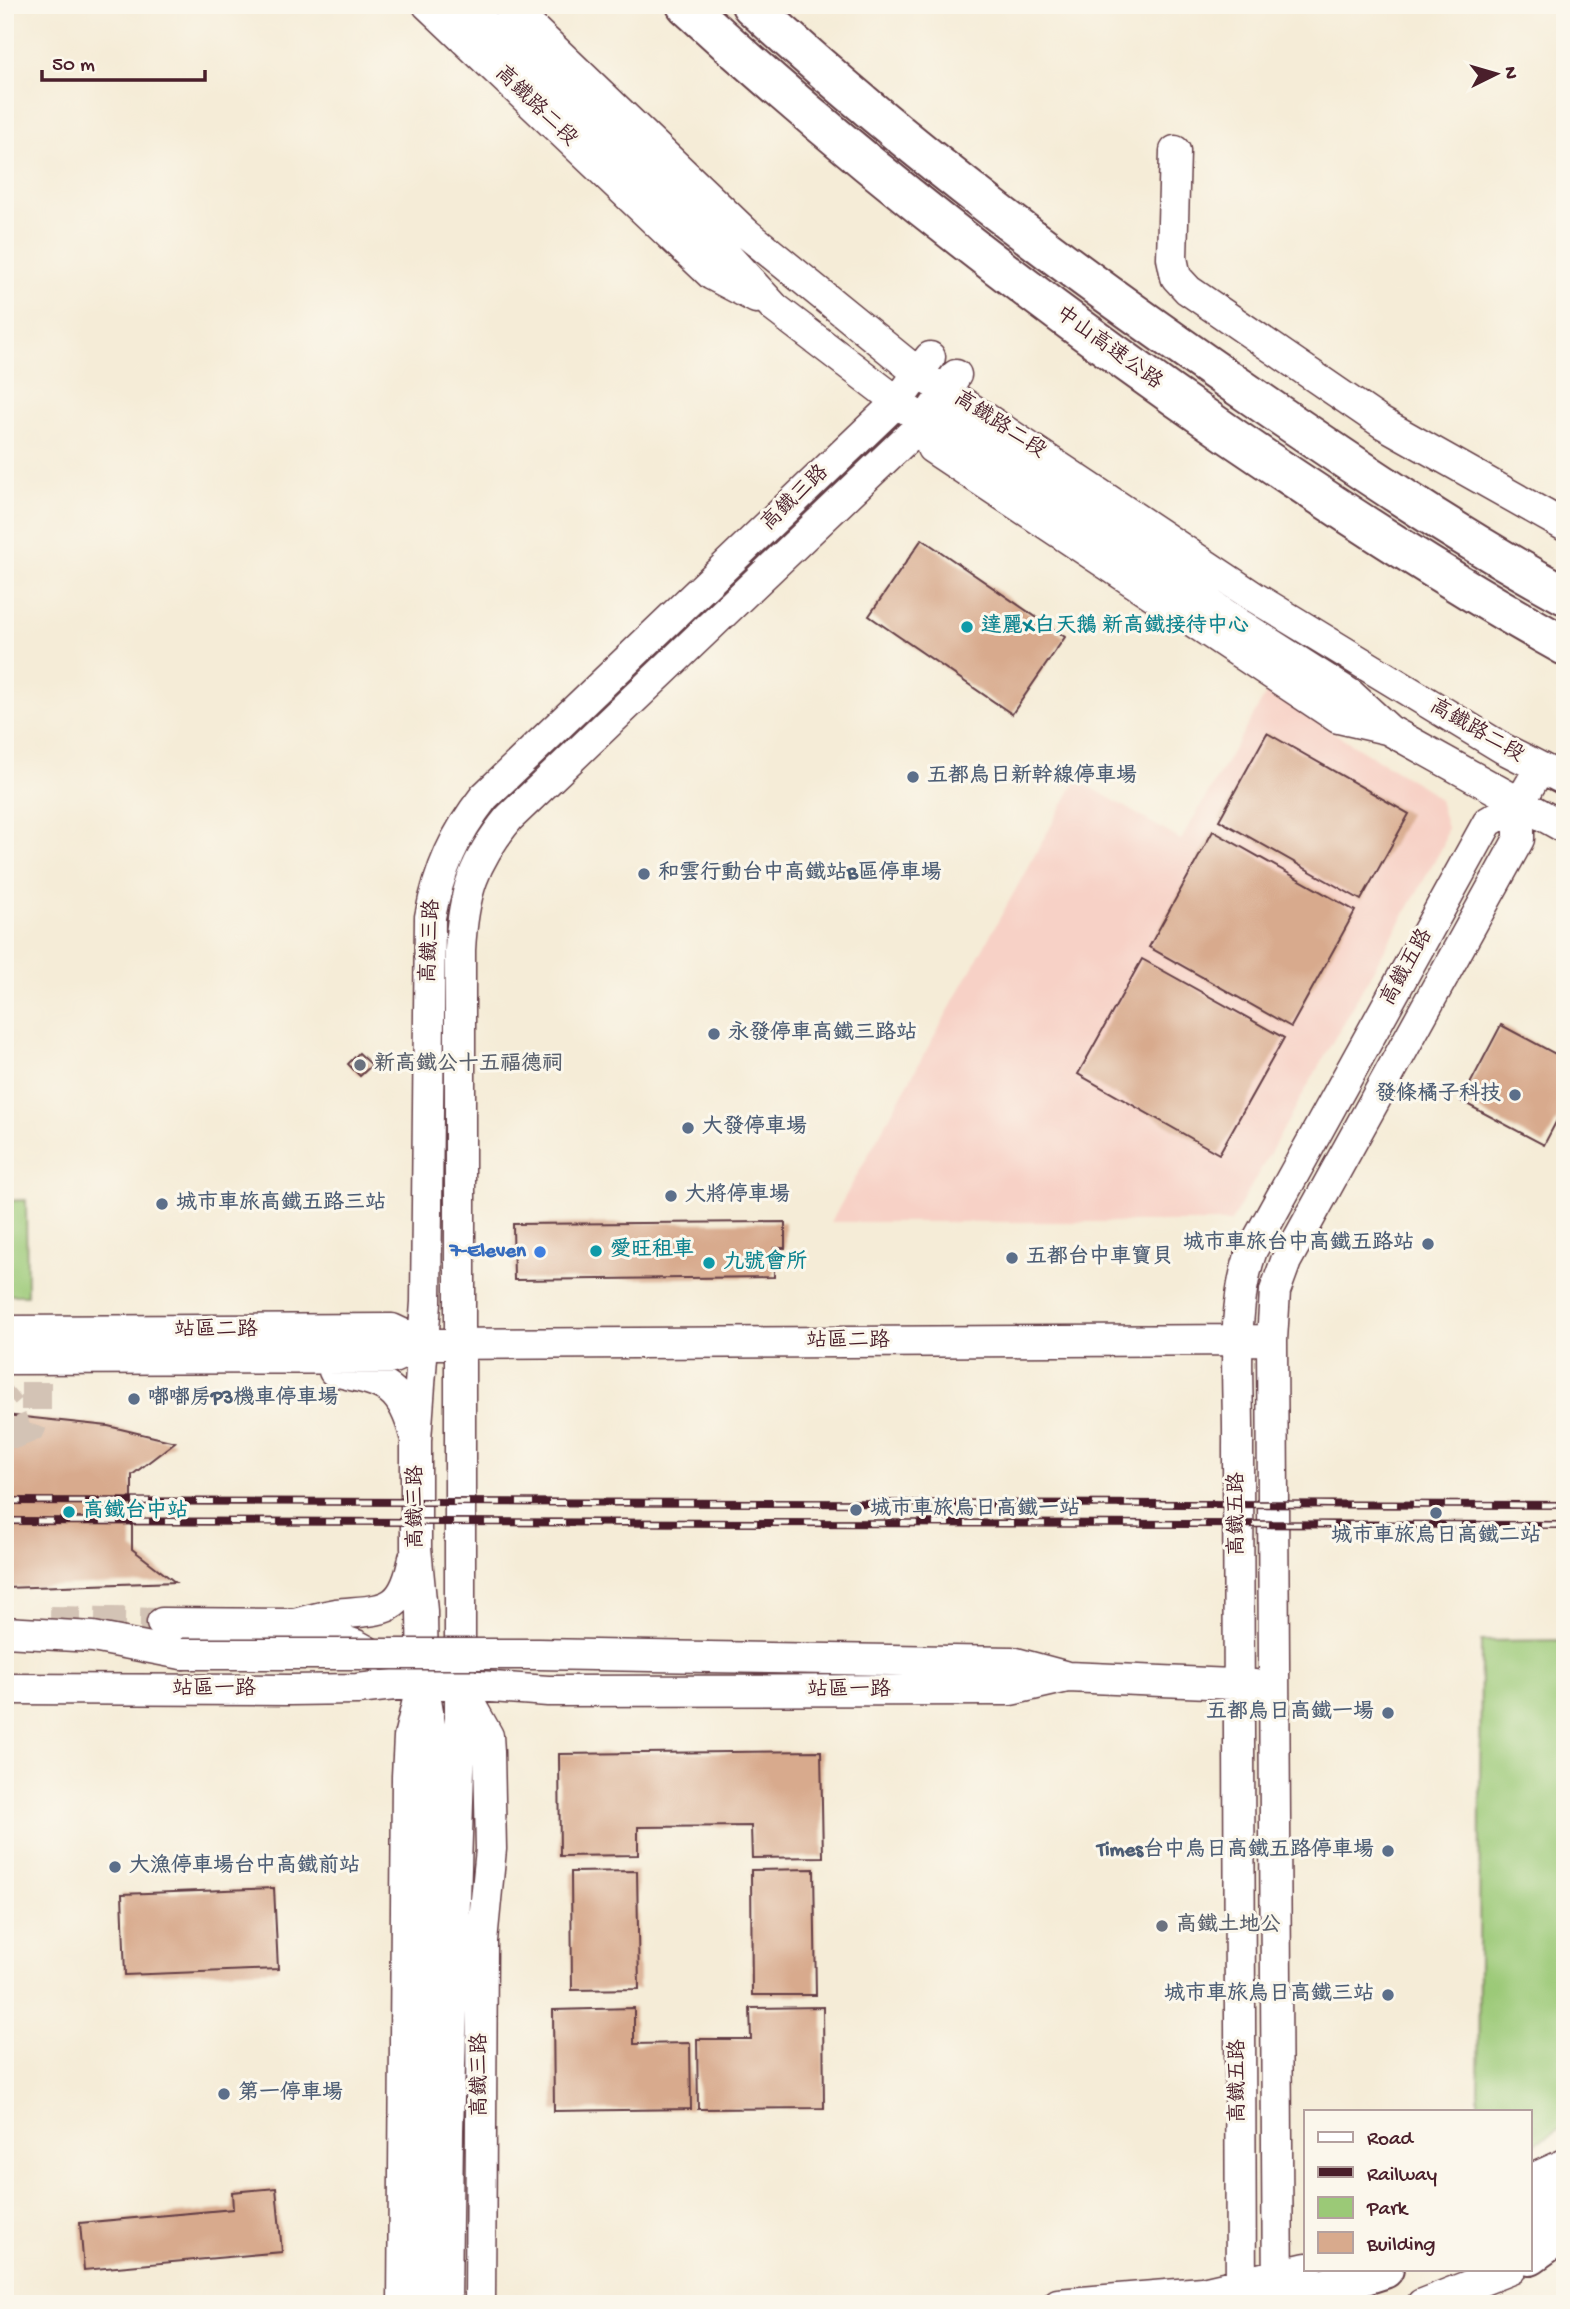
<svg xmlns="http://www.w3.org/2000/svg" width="1570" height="2309" font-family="'Gochi Hand','LXGW WenKai TC',sans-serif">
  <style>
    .built { fill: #f7d1c6 }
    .green { fill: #9bc977; stroke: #727451; stroke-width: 2 }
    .building { fill: #d8aa8d }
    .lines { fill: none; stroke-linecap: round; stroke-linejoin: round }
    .minor-tunnel { stroke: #d3c3b5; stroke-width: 30; stroke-dasharray: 30 15; stroke-linecap: butt }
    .minor-casing { stroke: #643e45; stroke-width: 33 }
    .highway-casing { stroke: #643e45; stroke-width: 42 }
    .minor { stroke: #fff; stroke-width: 30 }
    .highway { stroke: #fff; stroke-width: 38 }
    .rail-casing { stroke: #4a1f2b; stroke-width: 8 }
    .rail { stroke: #fbf7ec; stroke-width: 5; stroke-dasharray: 16; stroke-linecap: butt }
    .minor-bridge-casing { stroke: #643e45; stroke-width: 33; stroke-linecap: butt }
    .minor-bridge { stroke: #fff; stroke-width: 30 }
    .culture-dot { fill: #0f9aa8; stroke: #fbf7ec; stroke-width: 2.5 }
    .service-dot { fill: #5c6f8a; stroke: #fbf7ec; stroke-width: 2.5 }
    .worship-dot { fill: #6b7280; stroke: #fbf7ec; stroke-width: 2.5 }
    .shop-dot { fill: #3f7fe0; stroke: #fbf7ec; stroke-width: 2.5 }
    .labels { text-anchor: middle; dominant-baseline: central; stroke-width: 6; stroke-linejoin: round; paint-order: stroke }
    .street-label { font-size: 21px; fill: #4a1f2b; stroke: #fbf7ec }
    .culture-label { font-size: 21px; font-weight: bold; fill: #0d838f; stroke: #fbf7ec; text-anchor: start }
    .service-label { font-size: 21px; font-weight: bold; fill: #4e5e75; stroke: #fbf7ec; text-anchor: start }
    .worship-label { font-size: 21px; font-weight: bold; fill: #5b616d; stroke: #fbf7ec; text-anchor: start }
    .shop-label { font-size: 21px; font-weight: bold; fill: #366cbe; stroke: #fbf7ec; text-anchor: end }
  </style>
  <rect width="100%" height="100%" fill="#fbf7ec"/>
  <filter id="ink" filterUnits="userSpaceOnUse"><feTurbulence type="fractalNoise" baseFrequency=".0143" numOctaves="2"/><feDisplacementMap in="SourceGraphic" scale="14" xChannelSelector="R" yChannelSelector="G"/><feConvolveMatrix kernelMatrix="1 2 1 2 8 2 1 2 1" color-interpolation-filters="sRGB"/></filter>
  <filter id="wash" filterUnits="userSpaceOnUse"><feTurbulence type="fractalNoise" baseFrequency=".00686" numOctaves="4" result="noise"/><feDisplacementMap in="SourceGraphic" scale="28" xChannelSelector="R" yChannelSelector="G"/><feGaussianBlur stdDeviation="1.57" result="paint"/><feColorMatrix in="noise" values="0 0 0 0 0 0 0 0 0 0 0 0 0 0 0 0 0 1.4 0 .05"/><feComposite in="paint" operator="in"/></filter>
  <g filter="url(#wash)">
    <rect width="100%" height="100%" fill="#f5ecd7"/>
    <path class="built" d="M1267,692L1428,790L1439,800L1447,828L1443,846L1231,1222H831L1077,779L1181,840Z"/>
    <path class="green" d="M26,1200L27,1295H5V1201Z
      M1565,1640V2125L1530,2147V2111H1478L1481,1641Z"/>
    <g id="blocks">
      <path class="building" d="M922,539L1065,637L1012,714L869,616Z
        M1267,733L1409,814L1361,900L1219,820Z
        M1213,831L1355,911L1291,1027L1149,947Z
        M1142,959L1284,1038L1219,1154L1078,1074Z
        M1501,1025L1565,1059V1105L1544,1145L1461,1101Z
        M359,1053L372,1065L360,1076L348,1064Z
        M785,1222V1248H774V1277L514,1280L513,1224Z
        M5,1415L108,1426L175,1442L132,1475V1549L175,1582L5,1588Z
        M821,1751L823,1857L752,1858L751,1826L638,1827V1855L560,1856L559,1754Z
        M814,1869L816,1995H752L751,1870Z
        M637,1871L639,1989L572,1990L571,1872Z
        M274,1888L278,1969L125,1975L122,1894Z
        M823,2007L824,2108L698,2109L697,2039H751L750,2008Z
        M634,2008V2044L690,2043L691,2109L554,2111L553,2010Z
        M276,2188L282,2252L84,2270L80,2223L233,2209L232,2192Z"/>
    </g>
  </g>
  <g filter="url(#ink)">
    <use href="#blocks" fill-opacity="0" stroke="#643e45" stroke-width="2"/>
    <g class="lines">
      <path class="minor-tunnel" d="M5,1393L12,1387
        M5,1433H16L31,1427L36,1411V1382
        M50,1621L162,1623"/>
      <defs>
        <path id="minor" d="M428,5L712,275L756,298
          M465,5L728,257L775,308L924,422L949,424L1241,625L1351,695L1389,730L1565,828
          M508,5L746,233L918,373L1254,597L1504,749L1565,780
          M1175,151L1172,258L1176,277L1188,290L1382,423L1565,526
          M924,422L932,448L1338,718L1386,729
          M5,1331L392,1329L424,1344
          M5,1359L393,1358L424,1344L1258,1340
          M334,1371C382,1382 401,1382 415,1436
          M162,1623L294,1624L356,1645L376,1656
          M294,1624C308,1621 322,1616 336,1614C384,1609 403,1615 414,1558
          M5,1632L93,1637L182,1654
          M708,1657L1012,1662L1064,1676
          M5,1689L290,1690L357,1689L423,1682L548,1691L1011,1690L1068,1677L1255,1685
          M462,1690L488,1736L489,1752L491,1849L482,1941L480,2304
          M1530,2180L1565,2164
          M403,2304L407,1776L409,1737L420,1692
          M424,2304L432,1737L423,1682L422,1611L416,1548V1440L426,1302L430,917C439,870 455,834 484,797L897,402L930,357
          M446,2304L448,2130L460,1736V950C463,894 473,862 509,818L924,422L956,375
          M1058,2304L1202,2292L1306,2268
          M1241,2304L1238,1447C1239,1384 1230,1311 1252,1250L1488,822L1519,804L1540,768
          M1278,2304L1272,1340L1275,1291L1286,1261L1519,839V804
          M1422,2304L1511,2269"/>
        <path id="highway" d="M686,5C857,163 1040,304 1231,436C1340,510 1450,582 1565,646
          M751,5C907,149 1077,276 1252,396C1354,466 1457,536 1565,595
          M1530,2212L1565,2194
          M1530,2255L1565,2230
          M1278,2303L1384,2269"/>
      </defs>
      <use href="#minor" class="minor-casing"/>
      <use href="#highway" class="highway-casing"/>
      <use href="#minor" class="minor"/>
      <use href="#highway" class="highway"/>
      <defs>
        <path id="rail" d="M5,1501L1565,1505
          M5,1521L1565,1525"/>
      </defs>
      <use href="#rail" class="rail-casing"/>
      <use href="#rail" class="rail"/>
      <defs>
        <path id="minor-bridge" d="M182,1654H538L708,1657"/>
      </defs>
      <use href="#minor-bridge" class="minor-bridge-casing"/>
      <use href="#minor-bridge" class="minor-bridge"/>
    </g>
  </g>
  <g class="culture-dot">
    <circle cx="967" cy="627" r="7"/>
    <circle cx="596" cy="1251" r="7"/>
    <circle cx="709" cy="1263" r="7"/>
    <circle cx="69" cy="1512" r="7"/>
  </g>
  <g class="service-dot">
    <circle cx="913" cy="777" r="7"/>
    <circle cx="644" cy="874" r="7"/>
    <circle cx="714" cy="1034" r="7"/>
    <circle cx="1515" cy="1095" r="7"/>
    <circle cx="688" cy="1128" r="7"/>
    <circle cx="671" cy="1196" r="7"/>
    <circle cx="162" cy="1204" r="7"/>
    <circle cx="1428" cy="1244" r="7"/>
    <circle cx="1012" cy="1258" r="7"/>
    <circle cx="134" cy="1399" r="7"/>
    <circle cx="856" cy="1510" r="7"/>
    <circle cx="1436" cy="1513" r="7"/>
    <circle cx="1388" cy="1713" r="7"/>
    <circle cx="1388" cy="1851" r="7"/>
    <circle cx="115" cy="1867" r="7"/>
    <circle cx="1388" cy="1995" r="7"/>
    <circle cx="224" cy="2094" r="7"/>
  </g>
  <g class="worship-dot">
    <circle cx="360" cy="1065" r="7"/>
    <circle cx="1162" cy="1926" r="7"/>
  </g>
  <circle class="shop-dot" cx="540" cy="1252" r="7"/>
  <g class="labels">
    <g class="street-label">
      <text transform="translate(535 107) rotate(44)">高鐵路二段</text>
      <text transform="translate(1108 349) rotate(36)">中山高速公路</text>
      <text transform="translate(999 426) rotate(33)">高鐵路二段</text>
      <text transform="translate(796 499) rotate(-44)">高鐵三路</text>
      <text transform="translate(1476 732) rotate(30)">高鐵路二段</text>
      <text transform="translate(432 941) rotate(-87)">高鐵三路</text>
      <text transform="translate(1408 968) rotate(-61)">高鐵五路</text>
      <text x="216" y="1331">站區二路</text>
      <text x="848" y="1342">站區二路</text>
      <text transform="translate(417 1507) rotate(-90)">高鐵三路</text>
      <text transform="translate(1238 1514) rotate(-90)">高鐵五路</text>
      <text x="214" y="1690">站區一路</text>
      <text x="849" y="1691">站區一路</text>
      <text transform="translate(481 2075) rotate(-90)">高鐵三路</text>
      <text transform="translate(1239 2081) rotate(-90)">高鐵五路</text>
    </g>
    <g class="culture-label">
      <text x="981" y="627">達麗X白天鵝 新高鐵接待中心</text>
      <text x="610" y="1251">愛旺租車</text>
      <text x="723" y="1263">九號會所</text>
      <text x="83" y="1512">高鐵台中站</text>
    </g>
    <g class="service-label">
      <text x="927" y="777">五都烏日新幹線停車場</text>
      <text x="658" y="874">和雲行動台中高鐵站B區停車場</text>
      <text x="728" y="1034">永發停車高鐵三路站</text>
      <text x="1501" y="1095" text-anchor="end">發條橘子科技</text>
      <text x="702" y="1128">大發停車場</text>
      <text x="685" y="1196">大將停車場</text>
      <text x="176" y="1204">城市車旅高鐵五路三站</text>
      <text x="1414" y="1244" text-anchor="end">城市車旅台中高鐵五路站</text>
      <text x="1026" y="1258">五都台中車寶貝</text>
      <text x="148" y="1399">嘟嘟房P3機車停車場</text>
      <text x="870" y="1510">城市車旅烏日高鐵一站</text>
      <text x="1436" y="1537" text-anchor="middle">城市車旅烏日高鐵二站</text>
      <text x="1374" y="1713" text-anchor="end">五都烏日高鐵一場</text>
      <text x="1374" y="1851" text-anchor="end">Times台中烏日高鐵五路停車場</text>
      <text x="129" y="1867">大漁停車場台中高鐵前站</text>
      <text x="1374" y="1995" text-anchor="end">城市車旅烏日高鐵三站</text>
      <text x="238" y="2094">第一停車場</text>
    </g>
    <g class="worship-label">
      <text x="374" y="1065">新高鐵公十五福德祠</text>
      <text x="1176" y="1926">高鐵土地公</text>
    </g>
    <g class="shop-label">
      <text x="526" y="1252">7-Eleven</text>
    </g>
  </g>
  <rect width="1570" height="2309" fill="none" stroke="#fbf7ec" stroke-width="28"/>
  <rect x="1304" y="2110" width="228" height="161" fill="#fbf7ec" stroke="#b4a19f" stroke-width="2"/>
  <rect x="1318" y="2132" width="35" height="10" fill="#ffffff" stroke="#b4a19f" stroke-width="2"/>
  <text x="1367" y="2144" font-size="21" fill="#4a1f2b">Road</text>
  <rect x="1318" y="2167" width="35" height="10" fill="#4a1f2b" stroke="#b4a19f" stroke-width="2"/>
  <text x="1367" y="2180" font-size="21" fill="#4a1f2b">Railway</text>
  <rect x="1318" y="2197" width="35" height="21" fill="#9bc977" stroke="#b4a19f" stroke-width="2"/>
  <text x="1367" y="2214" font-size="21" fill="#4a1f2b">Park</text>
  <rect x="1318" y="2232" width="35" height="21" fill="#d8aa8d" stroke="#b4a19f" stroke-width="2"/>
  <text x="1367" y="2250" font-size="21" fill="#4a1f2b">Building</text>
  <g transform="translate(1496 74) rotate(85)" stroke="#fbf7ec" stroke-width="5" paint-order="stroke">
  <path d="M0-5L12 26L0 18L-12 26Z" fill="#4a1f2b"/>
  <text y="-10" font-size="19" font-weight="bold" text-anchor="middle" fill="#4a1f2b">N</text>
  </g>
  <path d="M42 70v10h163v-10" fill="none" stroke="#4a1f2b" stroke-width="3.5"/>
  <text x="52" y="70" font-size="21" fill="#4a1f2b" stroke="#fbf7ec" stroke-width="5" paint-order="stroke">50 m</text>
</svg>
